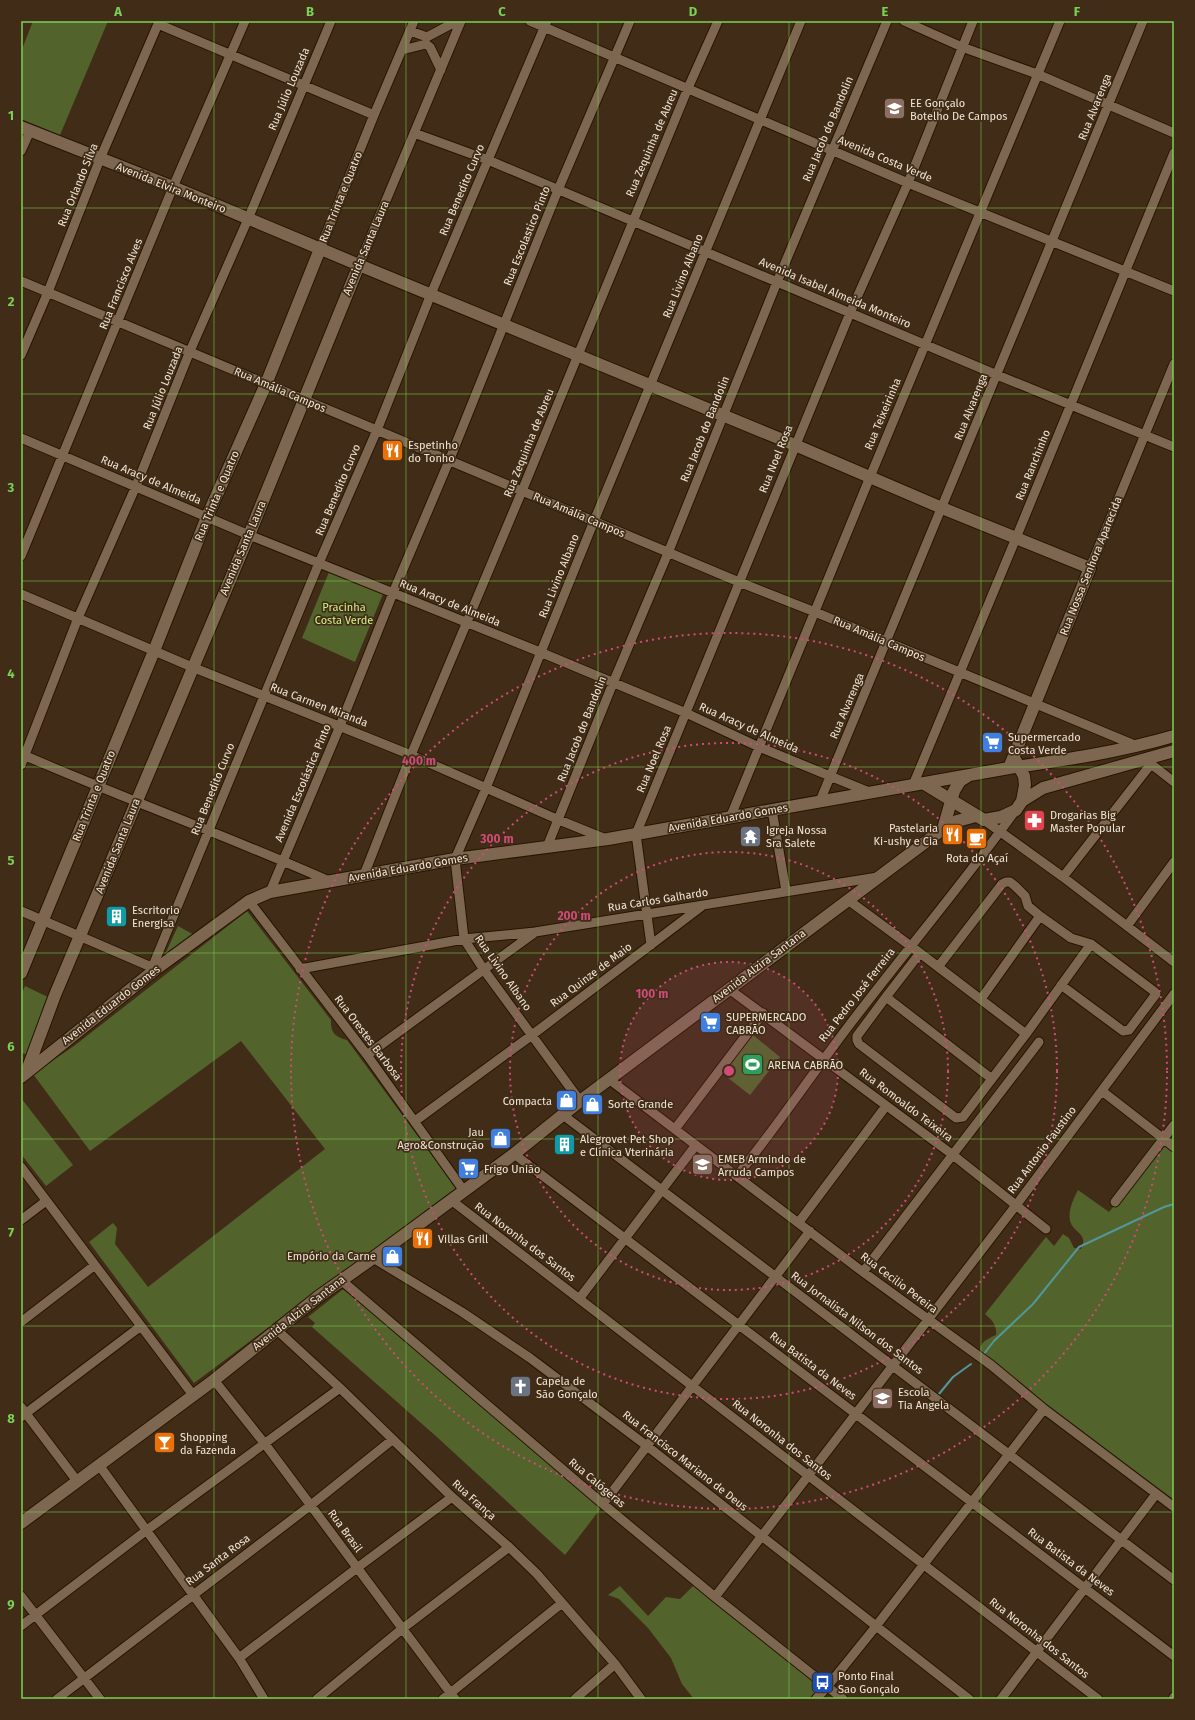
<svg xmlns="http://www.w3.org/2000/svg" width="1195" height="1720" font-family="'Fira Sans',sans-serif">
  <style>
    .green { fill: #53632c }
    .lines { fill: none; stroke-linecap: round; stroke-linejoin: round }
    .stream { stroke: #529799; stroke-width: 2 }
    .street-casing { stroke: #271501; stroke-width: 11 }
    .secondary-casing { stroke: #271501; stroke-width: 14 }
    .street { stroke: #7e6750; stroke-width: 9 }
    .secondary { stroke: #7e6750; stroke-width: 12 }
    .grid { fill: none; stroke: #7bd156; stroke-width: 1; stroke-opacity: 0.55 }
    .ring { fill: none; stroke: #ce4b7a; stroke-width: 2; stroke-dasharray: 2 4 }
    .labels { text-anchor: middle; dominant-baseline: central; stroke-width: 3.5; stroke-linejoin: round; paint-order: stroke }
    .street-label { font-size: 11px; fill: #f1e5d7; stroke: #412d17 }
    .poi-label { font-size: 11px; fill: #f1e5d7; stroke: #412d17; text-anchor: start }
    .park-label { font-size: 11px; fill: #d3f389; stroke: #412d17 }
    .centre { fill: #ce4b7a; stroke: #412d17; stroke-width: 2 }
    .ring-label { font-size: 12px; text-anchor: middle; font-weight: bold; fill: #ce4b7a; stroke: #412d17; stroke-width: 3.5; stroke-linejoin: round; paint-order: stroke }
    .neatline { fill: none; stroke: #7bd156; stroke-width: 1.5 }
    .grid-label { font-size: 13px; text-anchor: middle; font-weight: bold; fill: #7bd156 }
  </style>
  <rect width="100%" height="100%" fill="#412d17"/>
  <path class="green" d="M33,21H108L60,135L21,119V52Z
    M329,572L383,594L355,662L302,638Z
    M247,911L331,1020C330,1033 336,1037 347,1040L456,1188L194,1383L89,1242L113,1223L117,1228L115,1244L148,1287L325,1149L241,1041L90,1151L33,1074L74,1046Z
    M178,926L196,936L161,963Z
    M25,986L50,998L26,1054L21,1053V995Z
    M753,1035L780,1057L750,1095L723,1074Z
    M21,1098L73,1165L46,1186L21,1154Z
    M1165,1146L1174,1153V1500L1058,1414L981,1353C977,1343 989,1338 996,1335C997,1325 992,1320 985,1314L1046,1237L1054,1246L1063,1234L1069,1238L1074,1248L1081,1249C1089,1233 1073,1233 1070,1221C1068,1210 1073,1200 1078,1190L1109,1212Z
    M342,1290H344L367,1307L601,1508L565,1555L438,1438L312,1327L315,1323L308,1317Z
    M695,1584L817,1685L819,1693L813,1699H694L682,1684L671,1658L648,1628L619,1599L608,1595L620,1586L648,1616L666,1597L680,1599Z"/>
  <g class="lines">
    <path class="stream" d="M983,1355L994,1341L1033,1304L1079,1247L1164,1207L1174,1204
      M939,1394L953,1377L971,1364"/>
    <defs>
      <path id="street" d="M530,21L908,183L1174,291
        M904,21L962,47L1037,74L1174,133
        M410,31L427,37L457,21
        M402,50L426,44L430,47L441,70
        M414,133L488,160L997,375L1174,447
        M21,151L30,131
        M320,249L374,115L414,21
        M359,265L461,21
        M21,281L739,582L815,612L1137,746
        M21,355L48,292L100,159L158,24L374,115
        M21,438L249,535L540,652L686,713L759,747L869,792
        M21,556L173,187L245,21
        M1090,568L1174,364
        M21,594L192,667L411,755L559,820L606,839
        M21,754C123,798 227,836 329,881
        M1148,760L1151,764L1174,782
        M21,765L78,618L136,486L190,351L248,219L331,21
        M913,785L1016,538L1174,153
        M820,801L1143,21
        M772,810L786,891
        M730,818L870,477L1060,21
        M984,820L1063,877L1174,962
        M547,847L613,683L668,553L777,282L887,21
        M364,875L411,755L522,491L688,88L718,21
        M1063,877L1151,764
        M270,892L340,726L393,593L449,461L558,190L630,21
        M848,900L916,950L1026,1034
        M249,901L367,1055L464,1191
        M21,911L156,969
        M1127,926L1174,862
        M651,945L636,834L850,313L908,183L973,21
        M920,953L886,997L857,1036V1040L859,1044L956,1118L963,1117L1026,1034L1091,944
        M938,967L1002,884L1006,882H1010L1015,886L1025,896L1028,906L1040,916L1071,938L1091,944L1155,992L1156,994L1129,1030L1123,1031L1061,985
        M152,968L319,563L377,430L431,294L547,21
        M300,969L464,939L535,932L878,877
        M729,989L953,1155L1046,1229
        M886,997L992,1079
        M981,999L1040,916
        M367,1055L534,933
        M610,1080L863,1272L991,1365L1044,1409L1174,1507
        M1102,1091L1174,1147
        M580,1101L484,970L464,939L455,859L486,788L594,521L801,21
        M563,1115L1174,1580
        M415,1121L532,1035L702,906
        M675,1129L763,1013
        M514,1154L1174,1656
        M21,1167L193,1395
        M737,1176C779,1124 816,1068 857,1015C909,947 965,881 1015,811
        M451,1200L1098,1699
        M1115,1202L1174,1125
        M21,1220L46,1201
        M799,1222L886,1106
        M373,1258L462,1312L530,1358L647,1446L969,1699
        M863,1272L1039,1042
        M341,1280L603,1504L715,1597L843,1699
        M579,1299L696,1145
        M21,1322L95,1265
        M277,1330L340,1388L452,1497L509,1547L537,1574L615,1664L641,1699
        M214,1380L265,1444L455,1699
        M21,1407L77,1481
        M21,1417L141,1326
        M99,1465L239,1658L264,1699
        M603,1504L810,1231
        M21,1596L100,1699
        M715,1597L1017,1204L1174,994
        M21,1626L147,1530L340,1388
        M239,1658L357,1568L452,1497
        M57,1699L311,1505L392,1440
        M317,1699L402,1629L509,1547
        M443,1699L562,1603
        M575,1699L615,1664
        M816,1699L827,1687L873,1630L1044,1409
        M1001,1699L1156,1494
        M1173,1699L1174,1697"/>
      <path id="secondary" d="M21,127L173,187L359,265L795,445L942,508L1090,568L1009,768
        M1016,761L1024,776L1025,785L1022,801
        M923,783L984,820L1001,817L1016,810L1022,801L1043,788L1174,751
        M943,829L954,791L960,781L968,776
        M21,973L154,651L207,517L266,384L320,249
        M26,1073L55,995L249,535L359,265
        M21,1077L156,969L249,901L270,892L455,859L608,839L1009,768C1065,760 1119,752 1174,736
        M21,1523L214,1380L318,1297L373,1258L514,1154L580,1101L943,829L957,821L976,816"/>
    </defs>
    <use href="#street" class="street-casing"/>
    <use href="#secondary" class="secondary-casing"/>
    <use href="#street" class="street"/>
    <use href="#secondary" class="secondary"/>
  </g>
  <path class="grid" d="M214,21V1699M406,21V1699M598,21V1699M789,21V1699M981,21V1699M21,208H1174M21,394H1174M21,581H1174M21,767H1174M21,953H1174M21,1139H1174M21,1326H1174M21,1512H1174"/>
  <circle cx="729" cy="1071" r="109" fill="#ce4b7a" fill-opacity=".12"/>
  <g class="ring">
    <circle cx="729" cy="1071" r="109"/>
    <circle cx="729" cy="1071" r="219"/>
    <circle cx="729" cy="1071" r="328"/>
    <circle cx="729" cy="1071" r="438"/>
  </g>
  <defs>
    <symbol id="school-square" viewBox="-11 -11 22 22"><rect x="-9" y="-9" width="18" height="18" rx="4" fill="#8d6e63" stroke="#412d17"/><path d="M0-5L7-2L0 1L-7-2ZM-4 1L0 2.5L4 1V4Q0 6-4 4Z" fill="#fff"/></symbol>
    <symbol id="restaurant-square" viewBox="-11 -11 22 22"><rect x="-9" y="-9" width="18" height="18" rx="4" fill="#e8710a" stroke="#412d17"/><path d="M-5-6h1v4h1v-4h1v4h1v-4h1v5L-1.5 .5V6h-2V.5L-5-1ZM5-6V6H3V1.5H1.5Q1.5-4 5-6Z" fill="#fff"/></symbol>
    <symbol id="supermarket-square" viewBox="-11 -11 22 22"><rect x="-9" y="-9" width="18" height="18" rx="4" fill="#3f7fe0" stroke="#412d17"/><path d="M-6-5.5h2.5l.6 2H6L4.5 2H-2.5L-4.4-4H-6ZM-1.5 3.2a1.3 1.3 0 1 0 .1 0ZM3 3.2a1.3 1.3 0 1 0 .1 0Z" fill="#fff"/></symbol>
    <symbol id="pharmacy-square" viewBox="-11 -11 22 22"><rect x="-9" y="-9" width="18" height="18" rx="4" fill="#e0444e" stroke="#412d17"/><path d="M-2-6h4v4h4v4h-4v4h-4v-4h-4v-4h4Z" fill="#fff"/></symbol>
    <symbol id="temple-square" viewBox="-11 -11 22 22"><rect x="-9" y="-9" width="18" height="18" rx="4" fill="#6b7280" stroke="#412d17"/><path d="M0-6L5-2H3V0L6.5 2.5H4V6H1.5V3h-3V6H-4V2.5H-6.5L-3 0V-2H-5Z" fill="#fff"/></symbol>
    <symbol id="cafe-square" viewBox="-11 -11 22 22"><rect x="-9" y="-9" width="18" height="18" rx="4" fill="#e8710a" stroke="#412d17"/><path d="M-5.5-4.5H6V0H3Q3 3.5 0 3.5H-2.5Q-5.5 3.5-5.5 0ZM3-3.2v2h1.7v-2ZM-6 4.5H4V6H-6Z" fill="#fff"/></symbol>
    <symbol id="building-square" viewBox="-11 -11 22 22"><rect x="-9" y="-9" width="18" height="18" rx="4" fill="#0f9aa8" stroke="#412d17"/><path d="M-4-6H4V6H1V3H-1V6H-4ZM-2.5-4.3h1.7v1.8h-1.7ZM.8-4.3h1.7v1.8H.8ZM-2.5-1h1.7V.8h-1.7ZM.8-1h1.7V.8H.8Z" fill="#fff"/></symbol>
    <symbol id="stadium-square" viewBox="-11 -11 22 22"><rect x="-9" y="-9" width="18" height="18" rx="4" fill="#2e9e5b" stroke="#412d17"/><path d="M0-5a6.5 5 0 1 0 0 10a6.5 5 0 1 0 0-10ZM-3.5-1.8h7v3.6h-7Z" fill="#fff"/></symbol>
    <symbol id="shop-square" viewBox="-11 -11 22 22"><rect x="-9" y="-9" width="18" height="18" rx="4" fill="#3f7fe0" stroke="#412d17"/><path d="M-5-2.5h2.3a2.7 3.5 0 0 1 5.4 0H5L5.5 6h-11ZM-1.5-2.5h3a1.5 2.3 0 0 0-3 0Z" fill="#fff"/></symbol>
    <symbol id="church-square" viewBox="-11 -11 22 22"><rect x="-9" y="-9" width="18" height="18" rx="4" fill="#6b7280" stroke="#412d17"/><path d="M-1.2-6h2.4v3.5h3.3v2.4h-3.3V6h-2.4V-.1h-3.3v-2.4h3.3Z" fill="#fff"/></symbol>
    <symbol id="bar-square" viewBox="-11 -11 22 22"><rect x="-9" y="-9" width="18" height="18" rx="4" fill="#e8710a" stroke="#412d17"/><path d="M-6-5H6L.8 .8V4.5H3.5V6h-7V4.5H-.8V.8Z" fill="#fff"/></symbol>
    <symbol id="bus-square" viewBox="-11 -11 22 22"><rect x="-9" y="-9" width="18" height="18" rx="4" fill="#1a4fb4" stroke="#412d17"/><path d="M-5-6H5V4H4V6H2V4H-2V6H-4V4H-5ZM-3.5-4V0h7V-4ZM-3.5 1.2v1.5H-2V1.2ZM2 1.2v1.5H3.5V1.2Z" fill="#fff"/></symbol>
  </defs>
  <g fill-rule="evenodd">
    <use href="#school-square" x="882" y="96" width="25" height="25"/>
    <use href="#restaurant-square" x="380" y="438" width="25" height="25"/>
    <use href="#supermarket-square" x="980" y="730" width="25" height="25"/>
    <use href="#pharmacy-square" x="1022" y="808" width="25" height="25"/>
    <use href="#restaurant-square" x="940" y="822" width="25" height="25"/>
    <use href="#temple-square" x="738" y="824" width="25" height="25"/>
    <use href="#cafe-square" x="964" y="826" width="25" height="25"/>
    <use href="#building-square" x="104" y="904" width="25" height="25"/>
    <use href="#supermarket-square" x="698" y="1010" width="25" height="25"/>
    <use href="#stadium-square" x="740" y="1052" width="25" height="25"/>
    <use href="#shop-square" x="554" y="1088" width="25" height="25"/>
    <use href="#shop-square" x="580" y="1092" width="25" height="25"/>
    <use href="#shop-square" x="488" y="1126" width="25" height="25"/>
    <use href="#building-square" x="552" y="1132" width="25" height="25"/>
    <use href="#school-square" x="690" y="1152" width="25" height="25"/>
    <use href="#supermarket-square" x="456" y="1156" width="25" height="25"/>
    <use href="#restaurant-square" x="410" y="1226" width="25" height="25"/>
    <use href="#shop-square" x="380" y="1244" width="25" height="25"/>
    <use href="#church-square" x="508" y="1374" width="25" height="25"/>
    <use href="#school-square" x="870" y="1386" width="25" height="25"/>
    <use href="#bar-square" x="152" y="1430" width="25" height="25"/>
    <use href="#bus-square" x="810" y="1670" width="25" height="25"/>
  </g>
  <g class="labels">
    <g class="street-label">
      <text transform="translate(289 89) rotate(-67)">Rua Júlio Louzada</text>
      <text transform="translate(1095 107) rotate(-68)">Rua Alvarenga</text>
      <text transform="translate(828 129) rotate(-67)">Rua Jacob do Bandolin</text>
      <text transform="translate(652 143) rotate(-67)">Rua Zequinha de Abreu</text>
      <text transform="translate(885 159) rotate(23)">Avenida Costa Verde</text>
      <text transform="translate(78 185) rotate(-68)">Rua Orlando Silva</text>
      <text transform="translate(171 188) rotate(22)">Avenida Elvira Monteiro</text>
      <text transform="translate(462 190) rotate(-67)">Rua Benedito Curvo</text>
      <text transform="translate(341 197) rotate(-68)">Rua Trinta e Quatro</text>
      <text transform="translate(527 236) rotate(-68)">Rua Escolastico Pinto</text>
      <text transform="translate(366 248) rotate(-67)">Avenida Santa Laura</text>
      <text transform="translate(683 276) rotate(-68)">Rua Livino Albano</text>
      <text transform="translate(121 284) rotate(-68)">Rua Francisco Alves</text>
      <text transform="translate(835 293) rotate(23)">Avenida Isabel Almeida Monteiro</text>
      <text transform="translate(163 388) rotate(-68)">Rua Júlio Louzada</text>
      <text transform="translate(280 390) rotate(23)">Rua Amália Campos</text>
      <text transform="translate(971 407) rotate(-68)">Rua Alvarenga</text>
      <text transform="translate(883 414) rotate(-67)">Rua Teixeirinha</text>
      <text transform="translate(705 429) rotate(-68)">Rua Jacob do Bandolin</text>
      <text transform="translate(529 443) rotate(-68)">Rua Zequinha de Abreu</text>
      <text transform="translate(776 459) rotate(-68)">Rua Noel Rosa</text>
      <text transform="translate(1033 465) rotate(-68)">Rua Ranchinho</text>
      <text transform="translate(151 480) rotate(23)">Rua Aracy de Almeida</text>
      <text transform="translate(338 490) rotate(-67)">Rua Benedito Curvo</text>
      <text transform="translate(217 496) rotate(-67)">Rua Trinta e Quatro</text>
      <text transform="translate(579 515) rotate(23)">Rua Amália Campos</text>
      <text transform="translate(243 548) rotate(-67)">Avenida Santa Laura</text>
      <text transform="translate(1091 566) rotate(-68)">Rua Nossa Senhora Aparecida</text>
      <text transform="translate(559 576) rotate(-68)">Rua Livino Albano</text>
      <text transform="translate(450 603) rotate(22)">Rua Aracy de Almeida</text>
      <text transform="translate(879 639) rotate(23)">Rua Amália Campos</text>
      <text transform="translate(319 705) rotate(21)">Rua Carmen Miranda</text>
      <text transform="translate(847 706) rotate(-67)">Rua Alvarenga</text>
      <text transform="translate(749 728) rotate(24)">Rua Aracy de Almeida</text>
      <text transform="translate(582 729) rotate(-68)">Rua Jacob do Bandolin</text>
      <text transform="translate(654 759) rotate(-67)">Rua Noel Rosa</text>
      <text transform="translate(303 783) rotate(-67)">Avenida Escolástica Pinto</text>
      <text transform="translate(213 789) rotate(-68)">Rua Benedito Curvo</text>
      <text transform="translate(94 796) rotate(-68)">Rua Trinta e Quatro</text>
      <text transform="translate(728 818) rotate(-10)">Avenida Eduardo Gomes</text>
      <text transform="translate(118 846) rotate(-68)">Avenida Santa Laura</text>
      <text transform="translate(408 868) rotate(-10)">Avenida Eduardo Gomes</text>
      <text transform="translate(658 900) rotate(-9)">Rua Carlos Galhardo</text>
      <text transform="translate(759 966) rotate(-37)">Avenida Alzira Santana</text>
      <text transform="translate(503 973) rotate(55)">Rua Livino Albano</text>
      <text transform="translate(591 975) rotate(-37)">Rua Quinze de Maio</text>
      <text transform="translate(857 995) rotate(-52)">Rua Pedro José Ferreira</text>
      <text transform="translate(111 1005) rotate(-38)">Avenida Eduardo Gomes</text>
      <text transform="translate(368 1038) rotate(53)">Rua Orestes Barbosa</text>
      <text transform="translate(906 1105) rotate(37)">Rua Romoaldo Teixeira</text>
      <text transform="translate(1042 1150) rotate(-53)">Rua Antonio Faustino</text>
      <text transform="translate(525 1242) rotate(37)">Rua Noronha dos Santos</text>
      <text transform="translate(899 1283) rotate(37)">Rua Cecilio Pereira</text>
      <text transform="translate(299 1313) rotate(-38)">Avenida Alzira Santana</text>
      <text transform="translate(857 1323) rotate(37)">Rua Jornalista Nilson dos Santos</text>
      <text transform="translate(813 1366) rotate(37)">Rua Batista da Neves</text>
      <text transform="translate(782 1440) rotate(38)">Rua Noronha dos Santos</text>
      <text transform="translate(685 1461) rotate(38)">Rua Francisco Mariano de Deus</text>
      <text transform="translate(597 1483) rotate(40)">Rua Calógeras</text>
      <text transform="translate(474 1500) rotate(42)">Rua França</text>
      <text transform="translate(345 1531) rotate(54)">Rua Brasil</text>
      <text transform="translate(218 1560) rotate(-37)">Rua Santa Rosa</text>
      <text transform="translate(1071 1562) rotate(37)">Rua Batista da Neves</text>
      <text transform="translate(1039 1638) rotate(38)">Rua Noronha dos Santos</text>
    </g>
    <g class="poi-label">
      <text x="910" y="103">EE Gonçalo<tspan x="910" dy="13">Botelho De Campos</tspan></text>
      <text x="408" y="445">Espetinho<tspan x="408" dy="13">do Tonho</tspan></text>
      <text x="1008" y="737">Supermercado<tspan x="1008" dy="13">Costa Verde</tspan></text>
      <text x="1050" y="815">Drogarias Big<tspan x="1050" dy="13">Master Popular</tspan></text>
      <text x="938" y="828" text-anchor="end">Pastelaria<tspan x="938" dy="13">Ki-ushy e Cia</tspan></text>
      <text x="766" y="830">Igreja Nossa<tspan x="766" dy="13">Sra Salete</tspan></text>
      <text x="977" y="858" text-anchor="middle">Rota do Açaí</text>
      <text x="132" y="910">Escritorio<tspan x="132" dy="13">Energisa</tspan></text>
      <text x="726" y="1017">SUPERMERCADO<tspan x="726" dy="13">CABRÃO</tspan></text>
      <text x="768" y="1065">ARENA CABRÃO</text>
      <text x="552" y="1101" text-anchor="end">Compacta</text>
      <text x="608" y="1104">Sorte Grande</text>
      <text x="484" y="1132" text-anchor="end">Jau<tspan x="484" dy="13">Agro&amp;Construção</tspan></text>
      <text x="580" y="1139">Alegrovet Pet Shop<tspan x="580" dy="13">e Clínica Vterinária</tspan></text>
      <text x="718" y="1159">EMEB Armindo de<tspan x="718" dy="13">Arruda Campos</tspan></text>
      <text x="484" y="1169">Frigo União</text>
      <text x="438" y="1239">Villas Grill</text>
      <text x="376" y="1256" text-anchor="end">Empório da Carne</text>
      <text x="536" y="1381">Capela de<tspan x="536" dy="13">São Gonçalo</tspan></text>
      <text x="898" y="1392">Escola<tspan x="898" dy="13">Tia Angela</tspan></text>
      <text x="180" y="1437">Shopping<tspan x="180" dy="13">da Fazenda</tspan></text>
      <text x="838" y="1676">Ponto Final<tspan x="838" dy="13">Sao Gonçalo</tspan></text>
    </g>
    <g class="park-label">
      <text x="344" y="607">Pracinha<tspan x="344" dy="13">Costa Verde</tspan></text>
    </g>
  </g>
  <circle cx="729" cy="1071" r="6" class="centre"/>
  <g class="ring-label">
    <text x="419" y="765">400 m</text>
    <text x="497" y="843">300 m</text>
    <text x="574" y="920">200 m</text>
    <text x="652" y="998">100 m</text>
  </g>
  <rect width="1195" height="1720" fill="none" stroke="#412d17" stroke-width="44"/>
  <rect x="22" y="22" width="1151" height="1676" class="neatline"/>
  <g class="grid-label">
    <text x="118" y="16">A</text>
    <text x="310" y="16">B</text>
    <text x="502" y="16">C</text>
    <text x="693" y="16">D</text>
    <text x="885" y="16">E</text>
    <text x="1077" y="16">F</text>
    <text x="11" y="120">1</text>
    <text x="11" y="306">2</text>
    <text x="11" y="492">3</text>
    <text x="11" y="678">4</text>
    <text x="11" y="865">5</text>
    <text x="11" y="1051">6</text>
    <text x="11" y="1237">7</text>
    <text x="11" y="1423">8</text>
    <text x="11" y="1609">9</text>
  </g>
</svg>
